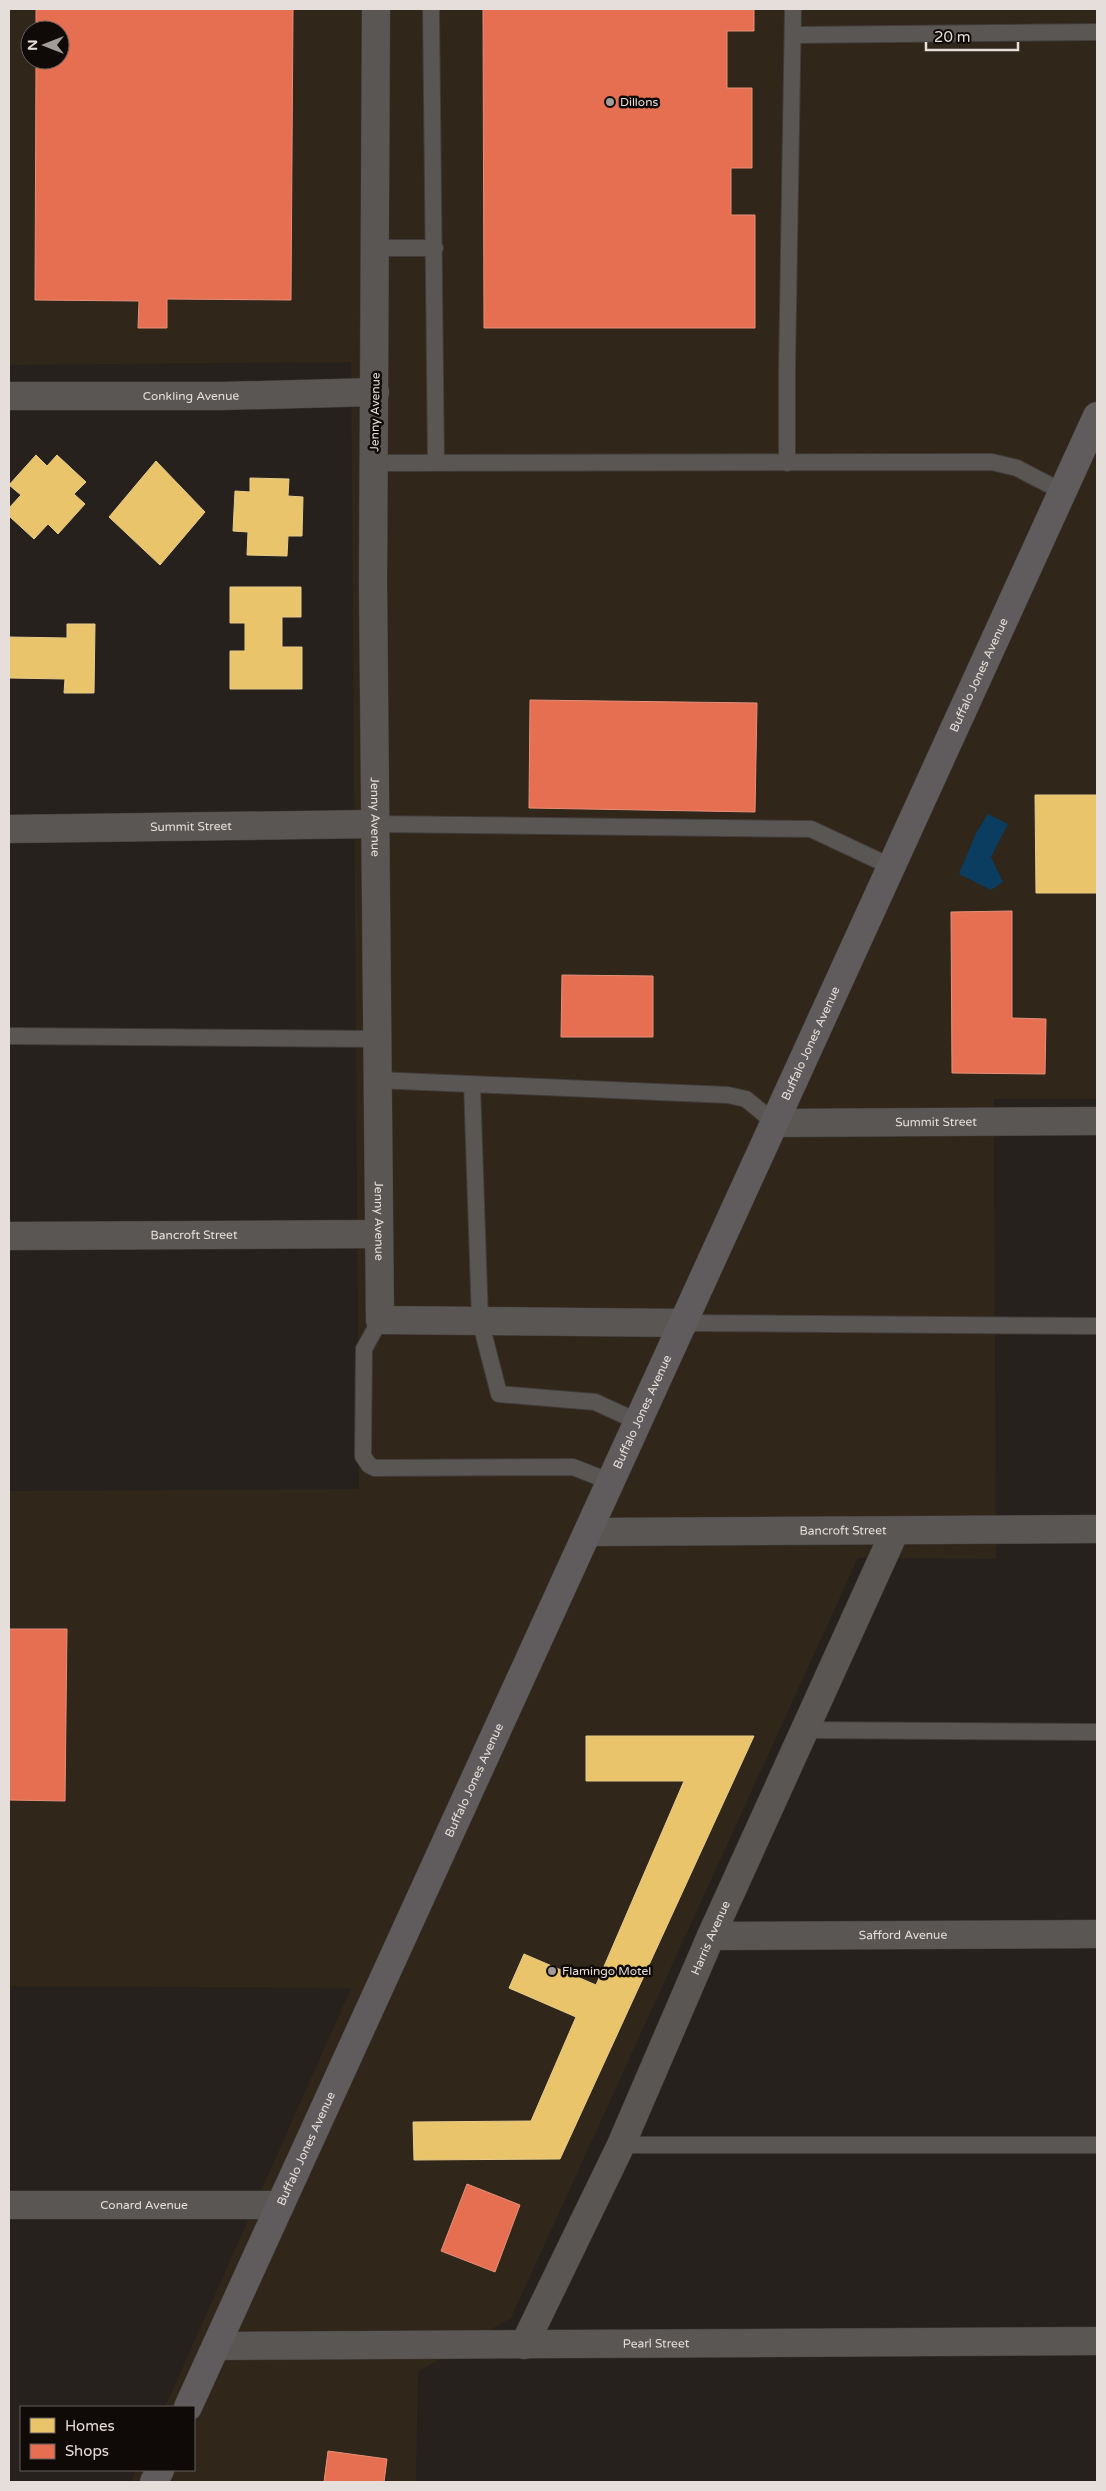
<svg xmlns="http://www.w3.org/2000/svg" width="1106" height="2491" font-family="'Varela Round',sans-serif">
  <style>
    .commercial { fill: #302619; fill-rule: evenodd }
    .water { fill: #0a3d60 }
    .homes { fill: #e9c46a; stroke: #e8cc8c }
    .shops { fill: #e76f51; stroke: #e6907a }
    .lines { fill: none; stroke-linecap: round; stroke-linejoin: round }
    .lane-casing { stroke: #413c3a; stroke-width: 18 }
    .street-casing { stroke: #413c3a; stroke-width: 29 }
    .primary-casing { stroke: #413c3a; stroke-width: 29 }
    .lane { stroke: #5a5653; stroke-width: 16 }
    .street { stroke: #5a5653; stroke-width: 28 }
    .primary { stroke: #605c5d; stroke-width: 28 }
    .poi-dot { fill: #a29c98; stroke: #0f0a08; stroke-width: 2 }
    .labels { text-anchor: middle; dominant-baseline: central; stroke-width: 5; stroke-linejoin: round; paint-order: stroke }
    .poi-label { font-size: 12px; fill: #e5deda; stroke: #0f0a08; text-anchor: start }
    .street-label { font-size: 12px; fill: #e5deda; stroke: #0f0a08 }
  </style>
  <rect width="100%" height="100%" fill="#26211c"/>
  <path class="commercial" d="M9,9H1097V1099H994L996,1559L858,1558L511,2318L418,2372L416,2482H131L136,2470H194V2407H165L351,1988L9,1986V1491L359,1489L351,362L9,365ZM30,30H60V60H30Z"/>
  <path class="water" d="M988,814L1008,824L991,857L1003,882L991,890L959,874L976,833Z"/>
  <path class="homes" d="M36,455L47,466L57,455L86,482L74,494L85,504L58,534L48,524L34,539L9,516V508L21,495L9,485Z
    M156,461L205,512L160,565L109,517Z
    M250,478L289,479L288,496L303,497L302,536H288L287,556L247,555L248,532L233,531L235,491L250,492Z
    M230,587H301V617H282V647H302V689H230V651H245V623H230Z
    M67,624H95L94,693H64L65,679L9,678V637L67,638Z
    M1035,795H1097V893H1036Z
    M586,1736H754L560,2159L414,2160L413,2122L531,2121L576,2017L509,1988L524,1954L596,1985L684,1781H586Z"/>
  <path class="shops" d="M36,9H293L291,300L167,299V328H138L139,301L35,300L36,60H60V30H36Z
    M483,9H754V31H727V88H752V168H731V215H755V328H484Z
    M530,700L757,703L755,812L529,808Z
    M1012,911V1018L1046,1019L1045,1074L952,1073L951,912Z
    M562,975L653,976V1037H561Z
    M9,1629H67L65,1801L9,1800Z
    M467,2184L520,2205L495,2272L441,2251Z
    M328,2451L387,2459L384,2482H324Z"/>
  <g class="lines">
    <defs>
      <path id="lane" d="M431,9L436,463
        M793,35L1097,32
        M375,248H435
        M374,463L992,462L1017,468L1063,492
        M787,463V369L793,9
        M375,824L811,829L892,867
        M9,1036L377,1039
        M377,1080L728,1095L746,1099L775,1123
        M472,1084L480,1320L499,1394L595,1402L639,1422
        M380,1320L364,1349L363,1456L369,1465L375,1468L573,1467L611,1482
        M684,1323L1097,1326
        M804,1730L1097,1732
        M621,2145H1097"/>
      <g id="street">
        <path id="s1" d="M376,9L373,584L380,1320L684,1323"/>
        <path id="s2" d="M9,396H222L375,392"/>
        <path id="s3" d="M9,829L375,824"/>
        <path id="s4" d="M775,1123L1097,1121"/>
        <path id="s5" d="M9,1236L379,1234"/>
        <path id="s6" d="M589,1532L1097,1529"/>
        <path id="s7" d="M711,1936L1097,1934"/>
        <path id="s8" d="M9,2205H280"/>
        <path id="s9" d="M524,2345L621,2145L711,1936L895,1531"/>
        <path id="s10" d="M216,2346L1097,2341"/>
      </g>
      <g id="primary">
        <path id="s11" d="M188,2407L1097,416"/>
        <path d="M154,2482L160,2470"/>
      </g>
    </defs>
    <use href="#lane" class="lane-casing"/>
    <use href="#street" class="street-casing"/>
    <use href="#primary" class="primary-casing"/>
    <use href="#lane" class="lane"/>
    <use href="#street" class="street"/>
    <use href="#primary" class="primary"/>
  </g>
  <g class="poi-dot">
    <circle cx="610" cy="102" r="5"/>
    <circle cx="552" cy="1971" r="5"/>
  </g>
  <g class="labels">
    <g class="poi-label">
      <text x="620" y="102">Dillons</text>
      <text x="562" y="1971">Flamingo Motel</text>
    </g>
    <g class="street-label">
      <text stroke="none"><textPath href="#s2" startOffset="182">Conkling Avenue</textPath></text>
      <text transform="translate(375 412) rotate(-89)">Jenny Avenue</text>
      <text stroke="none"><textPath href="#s11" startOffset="1904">Buffalo Jones Avenue</textPath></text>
      <text stroke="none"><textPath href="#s1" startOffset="808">Jenny Avenue</textPath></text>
      <text stroke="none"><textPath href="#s3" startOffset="182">Summit Street</textPath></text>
      <text stroke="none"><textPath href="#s11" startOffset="1499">Buffalo Jones Avenue</textPath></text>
      <text stroke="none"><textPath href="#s4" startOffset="161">Summit Street</textPath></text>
      <text stroke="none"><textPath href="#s1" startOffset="1212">Jenny Avenue</textPath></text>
      <text stroke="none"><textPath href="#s5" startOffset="185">Bancroft Street</textPath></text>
      <text stroke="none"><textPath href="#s11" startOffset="1094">Buffalo Jones Avenue</textPath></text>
      <text stroke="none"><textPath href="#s6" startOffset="254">Bancroft Street</textPath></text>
      <text stroke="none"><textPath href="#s11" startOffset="689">Buffalo Jones Avenue</textPath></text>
      <text stroke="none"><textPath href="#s7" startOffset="192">Safford Avenue</textPath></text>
      <text stroke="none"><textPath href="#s9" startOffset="448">Harris Avenue</textPath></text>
      <text stroke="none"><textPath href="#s11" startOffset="284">Buffalo Jones Avenue</textPath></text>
      <text stroke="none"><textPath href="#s8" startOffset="135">Conard Avenue</textPath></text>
      <text stroke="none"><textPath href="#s10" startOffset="440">Pearl Street</textPath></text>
    </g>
  </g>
  <rect width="1106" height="2491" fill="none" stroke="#e5deda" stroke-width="20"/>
  <rect x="20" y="2406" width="175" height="65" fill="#0f0a08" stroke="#655f5c"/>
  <rect x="30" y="2418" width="25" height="15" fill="#e9c46a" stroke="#655f5c"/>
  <text x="65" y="2431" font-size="15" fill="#e5deda">Homes</text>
  <rect x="30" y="2444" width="25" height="15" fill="#e76f51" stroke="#655f5c"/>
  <text x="65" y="2456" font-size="15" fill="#e5deda">Shops</text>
  <g transform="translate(45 45) rotate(270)"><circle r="24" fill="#0f0a08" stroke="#655f5c"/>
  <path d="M0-4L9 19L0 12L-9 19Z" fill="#a29c98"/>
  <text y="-8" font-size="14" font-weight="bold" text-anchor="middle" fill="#e5deda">N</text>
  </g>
  <path d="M926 42v8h92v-8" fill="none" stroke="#e5deda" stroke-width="2.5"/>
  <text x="934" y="42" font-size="15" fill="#e5deda" stroke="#0f0a08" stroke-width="4" paint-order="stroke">20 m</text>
</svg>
